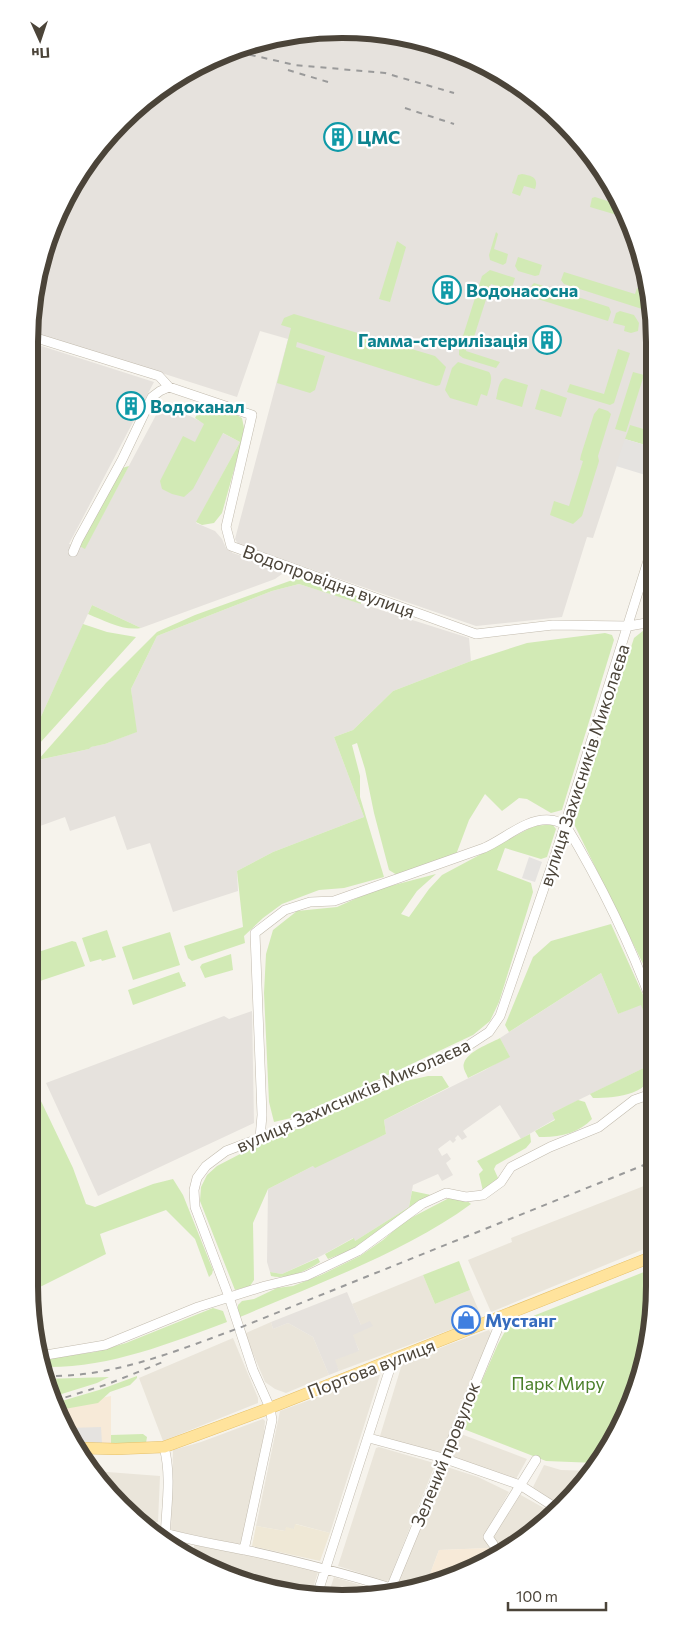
<svg xmlns="http://www.w3.org/2000/svg" width="683" height="1627" font-family="Commissioner,sans-serif">
  <style>
    .residential { fill: #eae5da }
    .commercial { fill: #f7ead8 }
    .industrial { fill: #e6e2dd }
    .education { fill: #efe8d6 }
    .green { fill: #d2eab5 }
    .parking { fill: #e5e3e0 }
    .lines { fill: none; stroke-linecap: round; stroke-linejoin: round }
    .minor-casing { stroke: #c2bbae; stroke-width: 10 }
    .major-casing { stroke: #e6c16a; stroke-width: 12 }
    .minor { stroke: #fff; stroke-width: 9 }
    .major { stroke: #ffe39c; stroke-width: 11 }
    .rail { stroke: #9a9a9a; stroke-width: 2; stroke-dasharray: 6 6; stroke-linecap: butt }
    .labels { text-anchor: middle; dominant-baseline: central; stroke-width: 4.5; stroke-linejoin: round; paint-order: stroke }
    .culture-label { font-size: 18px; font-weight: bold; fill: #0d838f; stroke: #fff; text-anchor: start }
    .street-label { font-size: 18px; fill: #4b4439; stroke: #fff }
    .shop-label { font-size: 18px; font-weight: bold; fill: #366cbe; stroke: #fff; text-anchor: start }
    .park-label { font-size: 18px; fill: #4a7f2a; stroke: #fff }
    .rim { fill: none; stroke: #4b4439; stroke-width: 6 }
  </style>
  <rect width="100%" height="100%" fill="#f6f3ec"/>
  <path class="residential" d="M649,1184L654,1191V1245L491,1312L468,1260L512,1242L511,1238Z
    M423,1275L435,1304L470,1290L482,1318L339,1371L334,1360L359,1350L352,1335L361,1325L352,1304Z
    M271,1322L273,1329L288,1323L313,1337L329,1375L286,1393L275,1389L265,1382L247,1339L246,1333Z
    M489,1330L492,1335L441,1454L380,1436L402,1364L450,1344Z
    M233,1338L258,1398V1403L163,1441L139,1378Z
    M377,1375H380L330,1533L296,1524L294,1529L285,1531L256,1526L280,1411Z
    M263,1419L265,1421L264,1434L242,1545L171,1530L173,1450L201,1442Z
    M461,1434L527,1459L516,1479L452,1457Z
    M379,1447L434,1463L435,1465L389,1580L386,1581L338,1566L376,1448Z
    M544,1465L561,1470L592,1471L589,1476L559,1505L533,1487Z
    M447,1467L478,1477L509,1492L484,1536L493,1548L498,1545L493,1538L519,1494L551,1512L515,1546L495,1554L490,1548L439,1550L427,1582L403,1592L393,1593Z
    M94,1471L160,1476L158,1522H143L106,1491Z
    M194,1545L267,1559L318,1572L311,1595L300,1596L195,1560Z
    M334,1577L383,1592L328,1595Z"/>
  <path class="commercial" d="M111,1396V1443H78L57,1406Z
    M490,1548L495,1554L427,1582L439,1550Z"/>
  <path class="industrial" d="M321,29L442,45L515,82L577,136L622,203L652,300V413L647,430L630,426L593,538L587,537L562,617L476,626L238,544L235,539L288,339L260,331L237,397L39,334L33,327L44,293L37,290L45,241L106,136L203,61Z
    M29,342L154,382L69,544L85,548L163,402L240,442L196,523L215,531L222,539L226,548L233,553L280,569L282,574L275,579L141,628L92,605L29,743V575L35,578L32,555H29Z
    M299,584L469,638L471,661L393,691L353,730L334,737L364,817L273,852L237,871L238,891L173,912L150,843L127,850L115,816L70,831L65,817L29,830V762L89,749L90,747L105,744L136,732L131,689L157,636L272,591Z
    M601,973L618,1014L641,1004L654,1039V1063L552,1113L555,1119L521,1139L500,1105L463,1131L467,1137L462,1140L458,1135L455,1138L456,1140L453,1143L450,1140L438,1149L442,1156L447,1153L451,1159L446,1163L453,1175L442,1181L438,1174L413,1185L409,1207L355,1241L353,1238L321,1256L282,1274L270,1272L267,1262L268,1189L313,1166L386,1134L384,1120L485,1070L509,1056L500,1038Z
    M252,1011L254,1123L98,1196L46,1083L224,1016L229,1019Z
    M347,1292L361,1325L370,1321L373,1326L353,1335L359,1351L335,1360L339,1371L329,1375L313,1337L288,1323L273,1329L271,1322Z
    M37,1309L47,1345L39,1350L33,1310Z"/>
  <path class="education" d="M295,1524L330,1533L320,1561L252,1546L256,1526L285,1531L286,1527L294,1529Z"/>
  <path class="green" d="M522,174C532,176 539,177 535,189L524,186L520,196L512,193L518,175Z
    M595,197L623,206L627,218L590,207L592,198Z
    M496,232L498,234L494,249L508,254L506,263L503,265L490,260L489,255Z
    M397,241L406,247L390,302L379,299Z
    M518,257L542,265L539,275L535,276L518,271L515,266Z
    M490,270L515,278L511,291L491,284L473,340L469,339L468,344L463,342L462,339L482,276Z
    M564,272L635,294L637,288L648,292L649,295L646,306L642,309L564,284L561,280Z
    M534,283L609,307L611,312L608,321L528,296L532,285Z
    M620,311L634,315L639,323L638,331L631,333L624,331L625,326L613,323L616,313Z
    M294,314L435,356L446,367L440,385L436,386L297,342L296,347L325,356L315,390L310,393L277,383L291,328L281,325L284,318Z
    M461,346L467,347L466,351L500,362L496,368L463,358L459,355V350Z
    M618,349L630,353L614,403L610,405L567,392L570,384L604,394Z
    M458,362L489,372C494,378 489,388 487,396L481,394L477,406L450,398L445,390L452,368Z
    M633,372L644,375L626,432L615,429Z
    M505,378L528,385L522,407L496,399C498,392 498,381 505,378Z
    M541,389L567,398L561,417L535,409Z
    M201,407C215,408 230,410 242,418L244,428L241,445L222,513L214,523L202,525L196,522L240,442L223,433L193,489L184,497L172,494L162,489L160,481L183,436L195,442L204,424L195,418Z
    M599,408L608,411L611,414L598,456L599,461L582,516L573,524L550,515L554,501L569,506L583,461L580,460L581,455L594,414Z
    M630,425L647,430L648,425L652,426V447L625,439Z
    M129,466L85,549L79,546L122,468Z
    M298,578L317,582L361,597V604L299,584L272,591L157,636L131,689L137,732L105,744L91,747L89,749L38,760L106,683L157,632L195,615Z
    M92,605L141,628C123,631 105,621 88,614Z
    M83,624L107,632L136,637L29,755V743Z
    M652,629L653,984L574,824L634,638L644,630Z
    M605,633L612,635L614,640L562,810L551,813L527,799L519,798L502,811L485,794L469,820L454,860L397,875L389,870L374,813L365,769L357,743L352,745L360,776V797L384,877L344,888L319,890L282,904L263,918L244,936L245,943L192,961L188,958L184,946L243,927L237,871L273,852L364,817L334,737L353,730L393,691L471,661L527,643Z
    M545,825H553L556,829L547,857L541,859L505,848L497,870L531,883L533,892L499,1002L490,1021L473,1035L386,1076L291,1118L274,1122L269,1102L264,993L266,954L273,930L297,911L337,907L375,890L436,874L417,891L401,914L409,917L429,889L442,875L534,826Z
    M611,924L644,997L654,1024V1039L641,1005L618,1014L601,973L509,1032L505,1025L533,957L551,941Z
    M107,930L116,957L102,961L101,959L90,962L82,938Z
    M170,932L180,965L133,980L122,947Z
    M72,941L76,942L85,966L37,982L36,979L29,981V955Z
    M231,954L233,970L205,978L200,967L202,964Z
    M179,972L183,982H185L186,986L133,1005L128,990Z
    M500,1038L510,1057L468,1078C466,1073 462,1068 464,1063C468,1051 489,1044 500,1038Z
    M654,1063C654,1095 618,1098 593,1098L590,1094Z
    M29,1076L73,1168L86,1204L95,1207L153,1184L173,1179L183,1195L213,1270L212,1274L209,1277L195,1239L166,1210L100,1234L106,1254L30,1292Z
    M428,1076H442L449,1087L384,1120L386,1134L315,1168L313,1166L268,1189L253,1223L254,1280L250,1286L235,1290L200,1201L201,1187L207,1175L217,1166L244,1152L406,1081Z
    M578,1100L585,1102L592,1119C579,1133 558,1138 539,1137L535,1131L555,1120L552,1113Z
    M530,1134L531,1142L526,1148L496,1165L494,1169L498,1178L495,1183L483,1191L479,1174L483,1170L477,1161Z
    M412,1191L431,1195L429,1198L356,1248L328,1259L325,1254L354,1238L355,1241L409,1207Z
    M449,1198L466,1200L471,1204C404,1253 316,1284 240,1317L238,1313V1305L242,1301L254,1299L277,1288L293,1286L321,1275L360,1256L383,1240L405,1221Z
    M318,1258L320,1262C307,1271 286,1280 271,1276L270,1272L282,1274Z
    M459,1261L470,1290L435,1304L423,1275Z
    M654,1268V1286L638,1386L596,1463L546,1461L461,1428L498,1344L508,1326Z
    M213,1308L223,1311L227,1322C168,1344 106,1369 42,1367L41,1359L95,1352L126,1343Z
    M137,1376V1378L130,1385L110,1392L98,1403L59,1410L55,1403L99,1390Z
    M109,1377L97,1383L52,1397L45,1386L44,1379Z
    M143,1434L147,1437L146,1443H111V1435Z"/>
  <path class="parking" d="M625,439L652,447V477L616,466Z
    M529,857L542,862L535,882L522,878Z
    M101,1427L102,1443H78L69,1428Z"/>
  <g class="lines">
    <defs>
      <path id="minor" d="M30,336L159,376L169,387
        M73,552L78,540L122,460L152,397L160,391L169,387L252,415L226,527L231,546L476,634L553,625L629,626L652,622
        M260,1138L262,1115L255,933L285,910L310,902L334,901L484,848C505,839 526,818 550,820C555,820 560,823 565,824C600,882 630,943 653,1006
        M40,1356L105,1345L198,1307L265,1286L306,1276L358,1251L422,1204L446,1193L466,1197L483,1195L501,1182L511,1167L550,1147L599,1127L634,1100L654,1093
        M369,1438L443,1458L520,1485L556,1508
        M164,1447C172,1477 166,1509 165,1539
        M151,1529C182,1539 214,1544 245,1550C295,1561 343,1573 391,1588
        M493,1544L488,1537L536,1460
        M244,1550L272,1420L270,1408L253,1370L229,1297L195,1207L194,1190L197,1178L206,1166L226,1151L260,1138L463,1049L489,1032L500,1016L554,859L652,548
        M389,1593L503,1316
        M317,1595L393,1359"/>
      <path id="major" d="M81,1448L116,1449L164,1447L270,1408L654,1256"/>
    </defs>
    <use href="#minor" class="minor-casing"/>
    <use href="#major" class="major-casing"/>
    <use href="#minor" class="minor"/>
    <use href="#major" class="major"/>
    <path class="rail" d="M238,52L295,65L385,73L454,93
      M288,70L328,82
      M405,108L454,124
      M44,1376C112,1378 176,1351 239,1328L654,1161
      M54,1401L108,1384L163,1362"/>
  </g>
  <defs>
    <symbol id="building-ring" viewBox="-11 -11 22 22"><circle r="9.5" fill="#fff" stroke="#0f9aa8" stroke-width="1.5"/><path d="M-4-6H4V6H1V3H-1V6H-4ZM-2.5-4.3h1.7v1.8h-1.7ZM.8-4.3h1.7v1.8H.8ZM-2.5-1h1.7V.8h-1.7ZM.8-1h1.7V.8H.8Z" fill="#0f9aa8"/></symbol>
    <symbol id="shop-ring" viewBox="-11 -11 22 22"><circle r="9.5" fill="#fff" stroke="#3f7fe0" stroke-width="1.5"/><path d="M-5-2.5h2.3a2.7 3.5 0 0 1 5.4 0H5L5.5 6h-11ZM-1.5-2.5h3a1.5 2.3 0 0 0-3 0Z" fill="#3f7fe0"/></symbol>
  </defs>
  <g fill-rule="evenodd">
    <use href="#building-ring" x="322" y="121" width="32" height="32"/>
    <use href="#building-ring" x="431" y="274" width="32" height="32"/>
    <use href="#building-ring" x="531" y="324" width="32" height="32"/>
    <use href="#building-ring" x="115" y="390" width="32" height="32"/>
    <use href="#shop-ring" x="450" y="1304" width="32" height="32"/>
  </g>
  <g class="labels">
    <g class="culture-label">
      <text x="357" y="137">ЦМС</text>
      <text x="466" y="290">Водонасосна</text>
      <text x="528" y="340" text-anchor="end">Гамма-стерилізація</text>
      <text x="150" y="406">Водоканал</text>
    </g>
    <g class="street-label">
      <text transform="translate(329 581) rotate(20)">Водопровідна вулиця</text>
      <text transform="translate(584 765) rotate(-72)">вулиця Захисників Миколаєва</text>
      <text transform="translate(353 1095) rotate(-24)">вулиця Захисників Миколаєва</text>
      <text transform="translate(371 1368) rotate(-21)">Портова вулиця</text>
      <text transform="translate(445 1454) rotate(-68)">Зелений провулок</text>
    </g>
    <g class="shop-label">
      <text x="485" y="1320">Мустанг</text>
    </g>
    <g class="park-label">
      <text x="558" y="1383">Парк Миру</text>
    </g>
  </g>
  <path d="M0 0H683V1627H0ZM342 38H342A304 304 0 0 1 646 342V1286A304 304 0 0 1 342 1590H342A304 304 0 0 1 38 1286V342A304 304 0 0 1 342 38Z" fill="#fff" fill-rule="evenodd"/>
  <path class="rim" d="M342 38H342A304 304 0 0 1 646 342V1286A304 304 0 0 1 342 1590H342A304 304 0 0 1 38 1286V342A304 304 0 0 1 342 38Z"/>
  <g transform="translate(40 40) rotate(177)" stroke="#ffffff" stroke-width="4" paint-order="stroke">
  <path d="M0-4L9 19L0 12L-9 19Z" fill="#4b4439"/>
  <text y="-8" font-size="14" font-weight="bold" text-anchor="middle" fill="#4b4439">Пн</text>
  </g>
  <path d="M508 1602v8h98v-8" fill="none" stroke="#4b4439" stroke-width="2.5"/>
  <text x="516" y="1602" font-size="15" fill="#4b4439" stroke="#ffffff" stroke-width="4" paint-order="stroke">100 m</text>
</svg>
